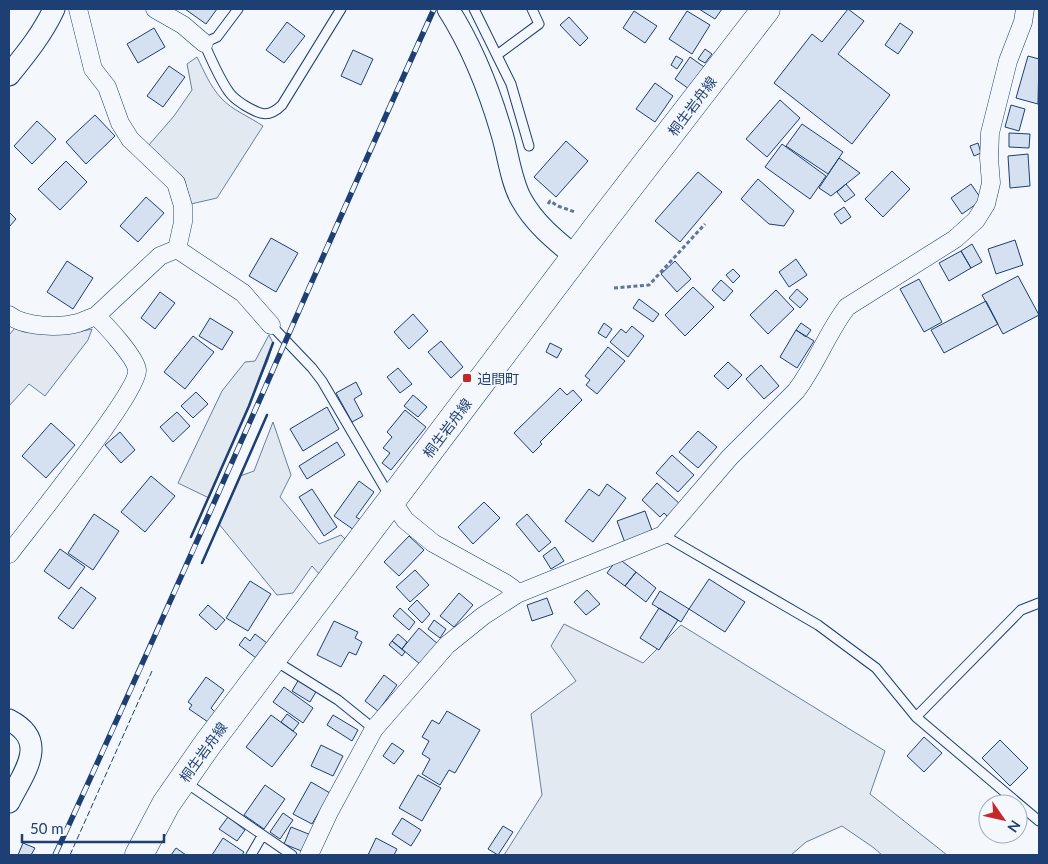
<svg xmlns="http://www.w3.org/2000/svg" width="1048" height="864" font-family="Lato,'Noto Sans JP',sans-serif">
  <style>
    .green { fill: #e3e9f0; stroke: #687fa3 }
    .parking { fill: #e3e8f0; stroke: #687fa3 }
    .building { fill: #d5e0f0; stroke: #1d3f73 }
    .lines { fill: none; stroke-linecap: round; stroke-linejoin: round }
    .service-casing { stroke: #1d3f73; stroke-width: 11 }
    .minor-casing { stroke: #1d3f73; stroke-width: 19 }
    .tertiary-casing { stroke: #1d3f73; stroke-width: 23 }
    .primary-casing { stroke: #1d3f73; stroke-width: 29 }
    .path { stroke: #5e769c; stroke-width: 3; stroke-dasharray: 4 2.5; stroke-linecap: butt }
    .service { stroke: #f4f7fb; stroke-width: 9 }
    .minor { stroke: #f4f7fb; stroke-width: 18 }
    .tertiary { stroke: #f4f7fb; stroke-width: 21 }
    .primary { stroke: #f4f7fb; stroke-width: 28 }
    .rail-casing { stroke: #1d3f73; stroke-width: 5.5 }
    .rail { stroke: #f4f7fb; stroke-width: 4; stroke-dasharray: 11; stroke-linecap: butt }
    .fence { stroke: #1d3f73; stroke-width: 1; stroke-dasharray: 6 2.5; stroke-linecap: butt }
    .wall { stroke: #1d3f73; stroke-width: 2.5 }
    .poi-dot { fill: #c62828; stroke: #f4f7fb; stroke-width: 2 }
    .labels { text-anchor: middle; dominant-baseline: central; stroke-width: 4; stroke-linejoin: round; paint-order: stroke }
    .street-label { font-size: 14px; fill: #1d3f73; stroke: #f4f7fb }
    .poi-label { font-size: 14px; fill: #1d3f73; stroke: #f4f7fb; text-anchor: start }
  </style>
  <rect width="100%" height="100%" fill="#f4f7fb"/>
  <path class="green" d="M197,57C204,71 210,86 221,98C232,110 250,117 263,126L217,198L191,204L184,178L148,146L174,116L192,90L187,64Z
    M269,335L273,343L268,360L209,498L178,483L222,391L245,362L255,361Z
    M273,422L291,475L280,497L319,544L341,535L346,540L320,575L312,566L293,593L277,595L219,524L240,476L254,471Z
    M564,624L643,663L681,625L885,751L870,794L947,855H882L874,848L842,826L806,842L791,855H504L542,795L531,714L576,681L551,646Z"/>
  <path class="parking" d="M15,328L30,331L78,332L92,329L88,340L45,396L29,384L9,406V335Z"/>
  <path class="building" d="M185,9H217L206,24Z
    M699,9H722L715,19Z
    M848,9L864,21L838,54L890,95L852,144L774,83L812,34L822,42Z
    M634,11L657,26L645,43L623,28Z
    M687,11L710,25L692,54L669,39Z
    M569,17L588,38L580,46L560,25Z
    M287,22L305,36L284,63L266,50Z
    M900,23L913,32L898,54L885,45Z
    M154,28L165,47L138,63L127,44Z
    M705,49L712,54L705,63L698,59Z
    M353,50L373,59L361,85L341,76Z
    M676,56L683,60L677,69L671,65Z
    M1028,56L1039,59L1038,104L1016,98Z
    M690,57L707,69L692,91L675,79Z
    M169,66L185,77L163,107L147,96Z
    M655,83L673,96L655,122L636,109Z
    M780,100L800,118L767,157L746,139Z
    M1011,105L1025,109L1019,131L1005,127Z
    M95,115L115,136L86,164L66,142Z
    M37,121L56,139L32,164L14,146Z
    M802,124L843,152L828,174L786,146Z
    M1009,133L1030,134L1029,148L1009,147Z
    M566,141L588,161L556,197L534,177Z
    M978,143L981,153L974,156L970,146Z
    M782,144L826,176L810,199L765,167Z
    M1028,154L1030,186L1010,188L1008,156Z
    M839,158L860,173L831,196L819,188Z
    M66,161L87,182L60,210L38,189Z
    M892,171L910,189L883,217L865,199Z
    M698,172L722,192L680,242L655,221Z
    M758,179L794,211L784,226L769,224L741,199Z
    M846,184L855,195L845,202L837,192Z
    M971,184L982,200L962,214L951,198Z
    M146,197L164,213L138,242L120,226Z
    M844,207L851,217L841,224L834,214Z
    M9,212L16,219L9,227Z
    M271,238L298,253L276,292L249,276Z
    M1015,240L1023,265L996,274L988,249Z
    M972,244L982,262L971,268L961,251Z
    M961,251L971,268L949,281L939,263Z
    M796,259L807,275L789,287L779,272Z
    M67,261L93,278L73,309L47,292Z
    M675,261L691,279L677,292L661,274Z
    M733,269L740,276L733,283L726,275Z
    M1018,276L1039,315L1003,334L982,295Z
    M919,279L942,322L924,332L900,289Z
    M721,280L733,291L724,301L712,290Z
    M693,287L714,307L685,336L665,315Z
    M797,289L808,299L800,308L789,298Z
    M776,290L794,309L768,334L750,315Z
    M160,292L175,303L155,329L141,318Z
    M639,299L659,314L653,322L633,308Z
    M986,301L998,324L944,353L931,330Z
    M413,314L428,331L409,349L394,332Z
    M210,318L233,332L222,350L199,336Z
    M604,323L612,329L606,338L598,333Z
    M801,323L811,330L806,337L796,330Z
    M632,326L644,336L628,357L610,342L621,329L626,333Z
    M796,330L814,341L797,368L780,357Z
    M193,336L214,352L185,389L164,372Z
    M441,341L463,367L451,378L428,352Z
    M550,343L562,349L557,358L546,352Z
    M608,347L625,361L597,394L586,385L590,380L585,376Z
    M728,362L742,375L728,389L714,376Z
    M761,365L779,386L764,399L746,379Z
    M398,368L412,384L400,393L387,377Z
    M356,382L362,394L354,399L363,416L352,422L336,393Z
    M560,388L567,395L573,390L582,400L540,442L542,444L533,453L514,433Z
    M196,392L208,404L193,418L181,406Z
    M413,395L427,407L418,417L404,406Z
    M327,407L339,429L303,451L290,429Z
    M405,410L426,427L391,470L382,463L390,453L383,448L392,437L387,432Z
    M177,412L190,426L173,442L160,427Z
    M51,423L75,445L46,478L22,456Z
    M698,431L717,447L698,468L679,452Z
    M120,432L135,450L121,463L105,445Z
    M337,442L345,455L307,479L299,466Z
    M672,455L694,475L678,492L656,473Z
    M151,476L175,496L145,532L121,512Z
    M359,481L374,492L356,517L361,520L354,530L334,516Z
    M657,483L681,505L669,518L664,513L660,517L642,500Z
    M607,484L626,498L593,542L565,521L589,489L599,496Z
    M312,489L337,527L324,536L299,497Z
    M484,502L500,518L473,544L458,527Z
    M645,511L653,533L625,543L617,521Z
    M94,514L119,531L93,570L68,553Z
    M527,514L551,542L539,552L516,524Z
    M409,536L424,550L399,576L384,562Z
    M555,547L564,561L551,569L543,556Z
    M60,549L85,567L69,589L44,571Z
    M618,558L636,572L625,586L607,573Z
    M415,570L429,585L410,602L396,587Z
    M636,572L656,588L646,602L625,586Z
    M709,579L745,602L725,632L689,609Z
    M250,581L271,594L248,631L226,618Z
    M81,587L96,598L73,629L58,618Z
    M587,590L600,604L586,615L574,602Z
    M660,591L689,609L681,622L652,604Z
    M459,593L473,605L454,627L440,616Z
    M547,598L553,614L532,621L527,605Z
    M417,600L430,614L422,623L408,609Z
    M208,605L225,620L216,630L199,615Z
    M400,608L415,622L409,630L393,616Z
    M659,608L678,620L659,650L640,638Z
    M434,620L446,629L440,638L428,629Z
    M334,621L358,632L355,638L362,642L356,655L349,652L341,667L317,655Z
    M419,628L438,644L421,665L402,649Z
    M255,634L267,643L256,658L239,645L245,637L250,641Z
    M398,634L407,642L402,649L392,641Z
    M392,641L405,652L402,656L389,645Z
    M384,675L397,685L378,711L365,701Z
    M206,677L224,690L211,708L215,712L208,722L189,709L192,705L188,702Z
    M299,679L317,690L310,702L292,691Z
    M284,687L313,708L303,723L273,702Z
    M447,711L480,730L455,773L449,770L440,785L422,774L430,759L422,754L429,741L422,737L432,720L439,724Z
    M287,714L299,723L293,731L281,722Z
    M271,715L297,734L272,767L246,747Z
    M333,715L358,730L352,741L327,725Z
    M924,737L942,753L924,772L907,756Z
    M1000,740L1028,768L1010,786L982,758Z
    M392,743L404,751L394,764L383,756Z
    M321,745L343,756L333,776L311,766Z
    M418,775L441,788L422,821L399,808Z
    M311,782L330,793L312,824L293,814Z
    M265,785L285,799L264,829L244,815Z
    M283,813L293,820L280,839L270,832Z
    M228,817L245,830L237,841L219,829Z
    M402,818L421,830L411,846L392,834Z
    M503,826L513,832L498,855L488,849Z
    M291,827L311,835L304,852L284,844Z
    M223,838L244,852L242,855H212Z
    M376,838L397,849L394,855H368Z
    M23,843L35,848L31,855H18Z
    M176,848L186,855H171Z"/>
  <g class="lines">
    <defs>
      <path id="service" d="M238,9L217,37L204,43C211,59 219,78 229,92C233,98 238,101 244,105C259,114 268,119 282,105L341,9
        M474,9L511,84L529,146
        M497,55L539,24L532,9
        M271,325L312,368L322,381L390,497
        M663,535L818,625L876,668L916,717L1039,821
        M274,660L338,700L374,729
        M916,717L1021,610L1039,603
        M185,782L292,855
        M251,855L262,836"/>
      <path id="minor" d="M78,9L93,69L107,87L120,123L130,139L176,183L183,206V222L177,249
        M155,9L183,25L204,43
        M177,249L243,293L271,325
        M9,315C24,327 59,328 78,323C84,321 90,318 96,316L160,256L177,249
        M392,501L405,520L433,543L505,583L512,588L517,594
        M9,554C28,529 139,391 137,370C136,358 106,325 96,316
        M309,855L329,812L374,729L447,645L483,616L517,594L663,535L730,457L796,391C816,365 827,333 847,307L955,239L976,220L986,204L991,183L989,158L990,133L1008,61L1023,22L1025,9"/>
      <path id="tertiary" d="M448,9C473,48 489,89 502,134C508,154 511,181 521,199C534,223 555,240 576,257
        M9,75C26,54 43,33 54,9
        M9,720C50,741 24,772 9,802"/>
      <path id="primary" d="M139,855L166,804L207,745L597,228L766,9"/>
    </defs>
    <use href="#service" class="service-casing"/>
    <use href="#minor" class="minor-casing"/>
    <use href="#tertiary" class="tertiary-casing"/>
    <use href="#primary" class="primary-casing"/>
    <path class="path" d="M548,204L550,201L558,206L575,212
      M614,288L649,285L705,224"/>
    <use href="#service" class="service"/>
    <use href="#minor" class="minor"/>
    <use href="#tertiary" class="tertiary"/>
    <use href="#primary" class="primary"/>
    <defs>
      <path id="rail" d="M55,855C185,575 306,290 434,9"/>
    </defs>
    <use href="#rail" class="rail-casing"/>
    <use href="#rail" class="rail"/>
    <path class="fence" d="M70,855L152,671"/>
    <path class="wall" d="M191,537L249,406L273,343
      M202,563L267,415"/>
  </g>
  <rect class="poi-dot" x="462" y="373" width="10" height="10" rx="2.5"/>
  <g class="labels">
    <g class="street-label">
      <text transform="translate(692 106) rotate(-53)">桐生岩舟線</text>
      <text transform="translate(447 428) rotate(-53)">桐生岩舟線</text>
      <text transform="translate(203 752) rotate(-54)">桐生岩舟線</text>
    </g>
    <g class="poi-label">
      <text x="477" y="378">迫間町</text>
    </g>
  </g>
  <rect width="1048" height="864" fill="none" stroke="#1d3f73" stroke-width="20"/>
  <g transform="translate(1003 819) rotate(124)"><circle r="24" fill="#f4f7fb" stroke="#9eadc5"/>
  <path d="M0-4L9 19L0 12L-9 19Z" fill="#c62828"/>
  <text y="-8" font-size="14" font-weight="bold" text-anchor="middle" fill="#1d3f73">N</text>
  </g>
  <path d="M22 834v8h142v-8" fill="none" stroke="#1d3f73" stroke-width="2.5"/>
  <text x="30" y="834" font-size="15" fill="#1d3f73" stroke="#f4f7fb" stroke-width="4" paint-order="stroke">50 m</text>
</svg>
